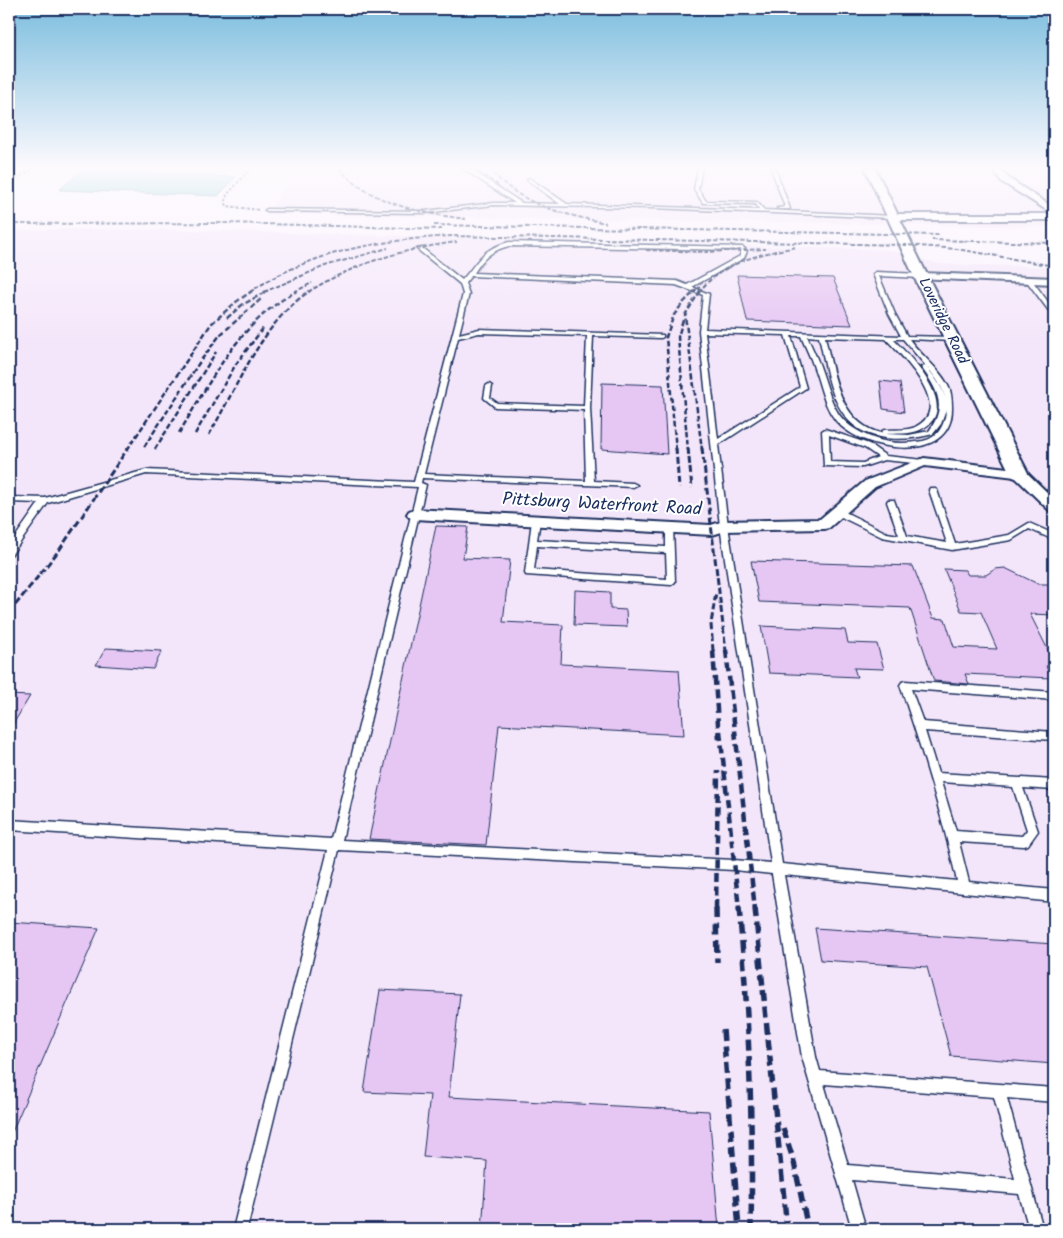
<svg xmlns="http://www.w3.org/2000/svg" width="1063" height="1238" font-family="Kalam,sans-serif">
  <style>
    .built { fill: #f4e6fa }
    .water { fill: #78cace; stroke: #538ca1 }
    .building { fill: #e6c6f3; stroke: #1b2f5e }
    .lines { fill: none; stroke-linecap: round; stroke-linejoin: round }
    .service-casing { stroke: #1b2f5e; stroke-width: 3 }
    .minor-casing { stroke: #1b2f5e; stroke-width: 4 }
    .tertiary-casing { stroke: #1b2f5e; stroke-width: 4 }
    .path { stroke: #1b2f5e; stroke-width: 2; stroke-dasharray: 2.5 2; stroke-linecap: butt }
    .service { fill: #fff; fill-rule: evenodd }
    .minor { fill: #fff; fill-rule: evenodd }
    .tertiary { fill: #fff; fill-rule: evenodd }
    .rail-far4 { stroke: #1b2f5e; stroke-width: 2; stroke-dasharray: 4.5 2; stroke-linecap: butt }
    .rail-far3 { stroke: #1b2f5e; stroke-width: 2.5; stroke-dasharray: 5.5 2.5; stroke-linecap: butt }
    .rail-far2 { stroke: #1b2f5e; stroke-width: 3; stroke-dasharray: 7 3; stroke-linecap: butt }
    .rail-far1 { stroke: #1b2f5e; stroke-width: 4.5; stroke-dasharray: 9 4.5; stroke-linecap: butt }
    .rail { stroke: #1b2f5e; stroke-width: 5.5; stroke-dasharray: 11 5.5; stroke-linecap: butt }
    .labels { text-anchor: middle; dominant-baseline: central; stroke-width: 4; stroke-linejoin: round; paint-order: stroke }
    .far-street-label { font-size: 15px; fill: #1b2f5e; stroke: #fff }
    .street-label { font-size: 18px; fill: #1b2f5e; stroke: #fff }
  </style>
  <rect width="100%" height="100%" fill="#faf4fd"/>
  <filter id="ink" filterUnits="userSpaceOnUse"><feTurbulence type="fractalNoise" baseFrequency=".02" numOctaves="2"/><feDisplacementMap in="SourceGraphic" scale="10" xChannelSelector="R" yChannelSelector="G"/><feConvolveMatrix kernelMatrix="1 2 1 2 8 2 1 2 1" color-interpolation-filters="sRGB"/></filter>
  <g filter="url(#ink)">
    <path class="built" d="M300,168H1054V227L266,214Z
      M68,229L188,230L888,250L940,264L1054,267V1229H9V231Z"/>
    <path class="water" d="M81,171H101L236,177L218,196L59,190Z"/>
    <path class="building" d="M737,275L833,278L852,325L747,321Z
      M880,381L900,383L904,412L883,409Z
      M602,383L663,385L667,454L601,449Z
      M436,526L468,527L463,558L510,560L503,622L563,625L561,664L679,670L684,735L499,725L486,845L369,839Z
      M751,561L913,566L933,618L945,619L954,647L997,649L981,612L961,611L944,569L965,570L968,575H986L995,569L1005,568L1038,584H1054V615L1030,614L1050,654H1054V666H1046L1051,678L965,674L969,684L934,681L910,608L759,602Z
      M575,590L610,592V609L626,610L627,627L574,625Z
      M761,626L845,630L848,643L877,644L884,669L854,668L857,677L769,673Z
      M106,648L162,651L153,669L96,665Z
      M9,695L30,696L9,731Z
      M9,922L99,928L9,1139Z
      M815,928L1054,944V1064L951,1056L927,967L821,960Z
      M380,990L460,994L449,1097L709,1111L719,1229H482L487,1161L423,1157L430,1095L364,1092Z"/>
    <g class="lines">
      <defs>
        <path id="service" d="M462,168H468L522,203L560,204L527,180L529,178L567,204L759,210L756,204L703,203L694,189L698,168H702L698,189L706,201L757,202L764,210L894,216L896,217L894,218L652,208L494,205L425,213L267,211L265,210L267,209L425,211L494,203H515Z
          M771,168H775L790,209H779L777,208L785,207Z
          M509,242L743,247L747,251L744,258L692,287L709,294L705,329L901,336L889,314L873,274L876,272L921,274L924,276L921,278L879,276L895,314L907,336L952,337L955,339L952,341L909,339C922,357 942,370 950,390C952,397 952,403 952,409C952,466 861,451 836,421C823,405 821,386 814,368C811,357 805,347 801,336H791L806,388L718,445L728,526L782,864L957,881C942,815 922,749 900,685L902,682L905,681L1054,692V700L911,689L923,722L1054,732V740L925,731L938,773L1054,780V790L1023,788L1038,831L1028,845L1024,846L959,842L969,882L1054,890V902L784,875L816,1057L820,1071L1054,1088V1102L1007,1098L1043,1229H1029L1019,1194L852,1180L866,1229H852L802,1057L772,874L734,870L339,850L247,1229H233L328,850L9,830V820L331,839L418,487L146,474L48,503L12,554L9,555V546L39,503L9,502V497L45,498L146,470L414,482L463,294L460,284L417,249L422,248L462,280C480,260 480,250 509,242ZM509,246L740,250L741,251L740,256L687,285L677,281L474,273C483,258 492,250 509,246ZM471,276L676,285L703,295L699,331L720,526L771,863L734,860L342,840L426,485L421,483L422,478L633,487L637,485L633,483L594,481L590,408L593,336L661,338L663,337V335L479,329L459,334L469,294L465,283ZM479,333L587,336L584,406L497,403L490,398L492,386L489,384L486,386L484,398L495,407L584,410L586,481L424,474L458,338ZM705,333L785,335L800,387L718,439ZM807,336L819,337C825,361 828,391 843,413C862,443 903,442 933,434L941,424L946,410C945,425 938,438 923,441C906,444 889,444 873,438C835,423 834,407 822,372C818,359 812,348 807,336ZM825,337L886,339C903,357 955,408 915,427C906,431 894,429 884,430L882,431L881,433C839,423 834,373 825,337ZM893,339H903L926,366L921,367C938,390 947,406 929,431L909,435L885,434C896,433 909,435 920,430C963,409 912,359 893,339ZM927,367C936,378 944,388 946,402C944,389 935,378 927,367ZM941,782L1013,787L1027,830L1022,836L956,831ZM824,1084L994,1097L1015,1179L848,1165Z
          M1027,279H1031L1054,310V316L1052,315L1026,280Z
          M825,429L869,444L886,456L924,460L928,462L924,464L884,460L863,467L824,466L822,431ZM829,435L865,448L878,457L863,463L830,462Z
          M930,488H933L937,490L955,544L1009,535L1029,523L1054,534V540L1029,529L1011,540L952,550L882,537L835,514L834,512L838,509L841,510L887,533L899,535L887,502L888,500H894L907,536L947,543L929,490Z
          M536,518L540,521L537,540L666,547V528L667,526H673L675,582L671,585L526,575L525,573L532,521ZM537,546L666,553L667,579L534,570Z"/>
        <path id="minor" d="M992,168H1000L1008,178L1054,208V220H894L890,217L894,214H1053L1002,182Z
          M921,273L1054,278V284L917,278V274Z
          M924,458L1024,470L1054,499V512L1049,510L1015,477L925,466L875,487L829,528L824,529L725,531L712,535L414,519L409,517L407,514L409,511L414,509L711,525L724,521L820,519L865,481Z"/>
        <path id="tertiary" d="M865,168H875L930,281L1028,473L1025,477L1019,479L1013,477L1010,473L916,281Z"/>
      </defs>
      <use href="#service" class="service-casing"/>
      <use href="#minor" class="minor-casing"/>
      <use href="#tertiary" class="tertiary-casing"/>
      <path class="path" d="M251,168L227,195L225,201L227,206L259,210
        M9,182L36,168"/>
      <use href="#service" class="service"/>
      <use href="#minor" class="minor"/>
      <use href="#tertiary" class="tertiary"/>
      <path class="rail-far4" d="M339,168C370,204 421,213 466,219
        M473,168L498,185
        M489,168C519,205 562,214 606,223
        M9,224L229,223L442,229
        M434,225L939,235
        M932,240L1054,243
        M646,250L707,252L765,249
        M250,292C310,251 381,240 452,236L907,245L957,249L1054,266
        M264,292L325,266L388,248
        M294,292L312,283
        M308,292C355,263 403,249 457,242
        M693,292L700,287
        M699,292C722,262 762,253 797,247"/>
      <path class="rail-far3" d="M700,291L685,315L702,450
        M227,318L242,305L267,291
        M683,320L678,337L688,450
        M179,433C212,379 239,322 297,291
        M195,434L236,364L264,327
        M209,435C237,387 263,321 310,291
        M144,447L199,363L220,335L261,299
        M155,449L216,352
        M127,450L211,324L236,302L252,291
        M676,450L666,337L674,315L683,303L695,291"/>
      <path class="rail-far2" d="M676,448L679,488
        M688,448L692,488
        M702,448L726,651
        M9,613L60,549L128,448
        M713,651L711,624L716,592"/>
      <path class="rail-far1" d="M713,650L719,739
        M726,650L755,909
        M720,731L739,909
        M716,909L718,771"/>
      <path class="rail" d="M716,908L717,962
        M739,908C749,1015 753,1122 751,1229
        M755,908L787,1229
        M723,1030L739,1229
        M783,1128L794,1162L808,1229"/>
    </g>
  </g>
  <linearGradient id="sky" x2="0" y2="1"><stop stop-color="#7bbdde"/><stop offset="0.49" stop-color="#fdfafe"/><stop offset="1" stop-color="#fdfafe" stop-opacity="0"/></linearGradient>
  <rect width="1063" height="342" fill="url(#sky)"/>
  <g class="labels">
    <g class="far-street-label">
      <text transform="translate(943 321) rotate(64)">Loveridge Road</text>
    </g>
    <g class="street-label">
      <text transform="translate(602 505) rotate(3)">Pittsburg Waterfront Road</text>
    </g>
  </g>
  <rect width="1063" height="1238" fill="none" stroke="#fff" stroke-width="30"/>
  <rect x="15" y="15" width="1033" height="1208" fill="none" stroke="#1b2f5e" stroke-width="2" filter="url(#ink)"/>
</svg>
